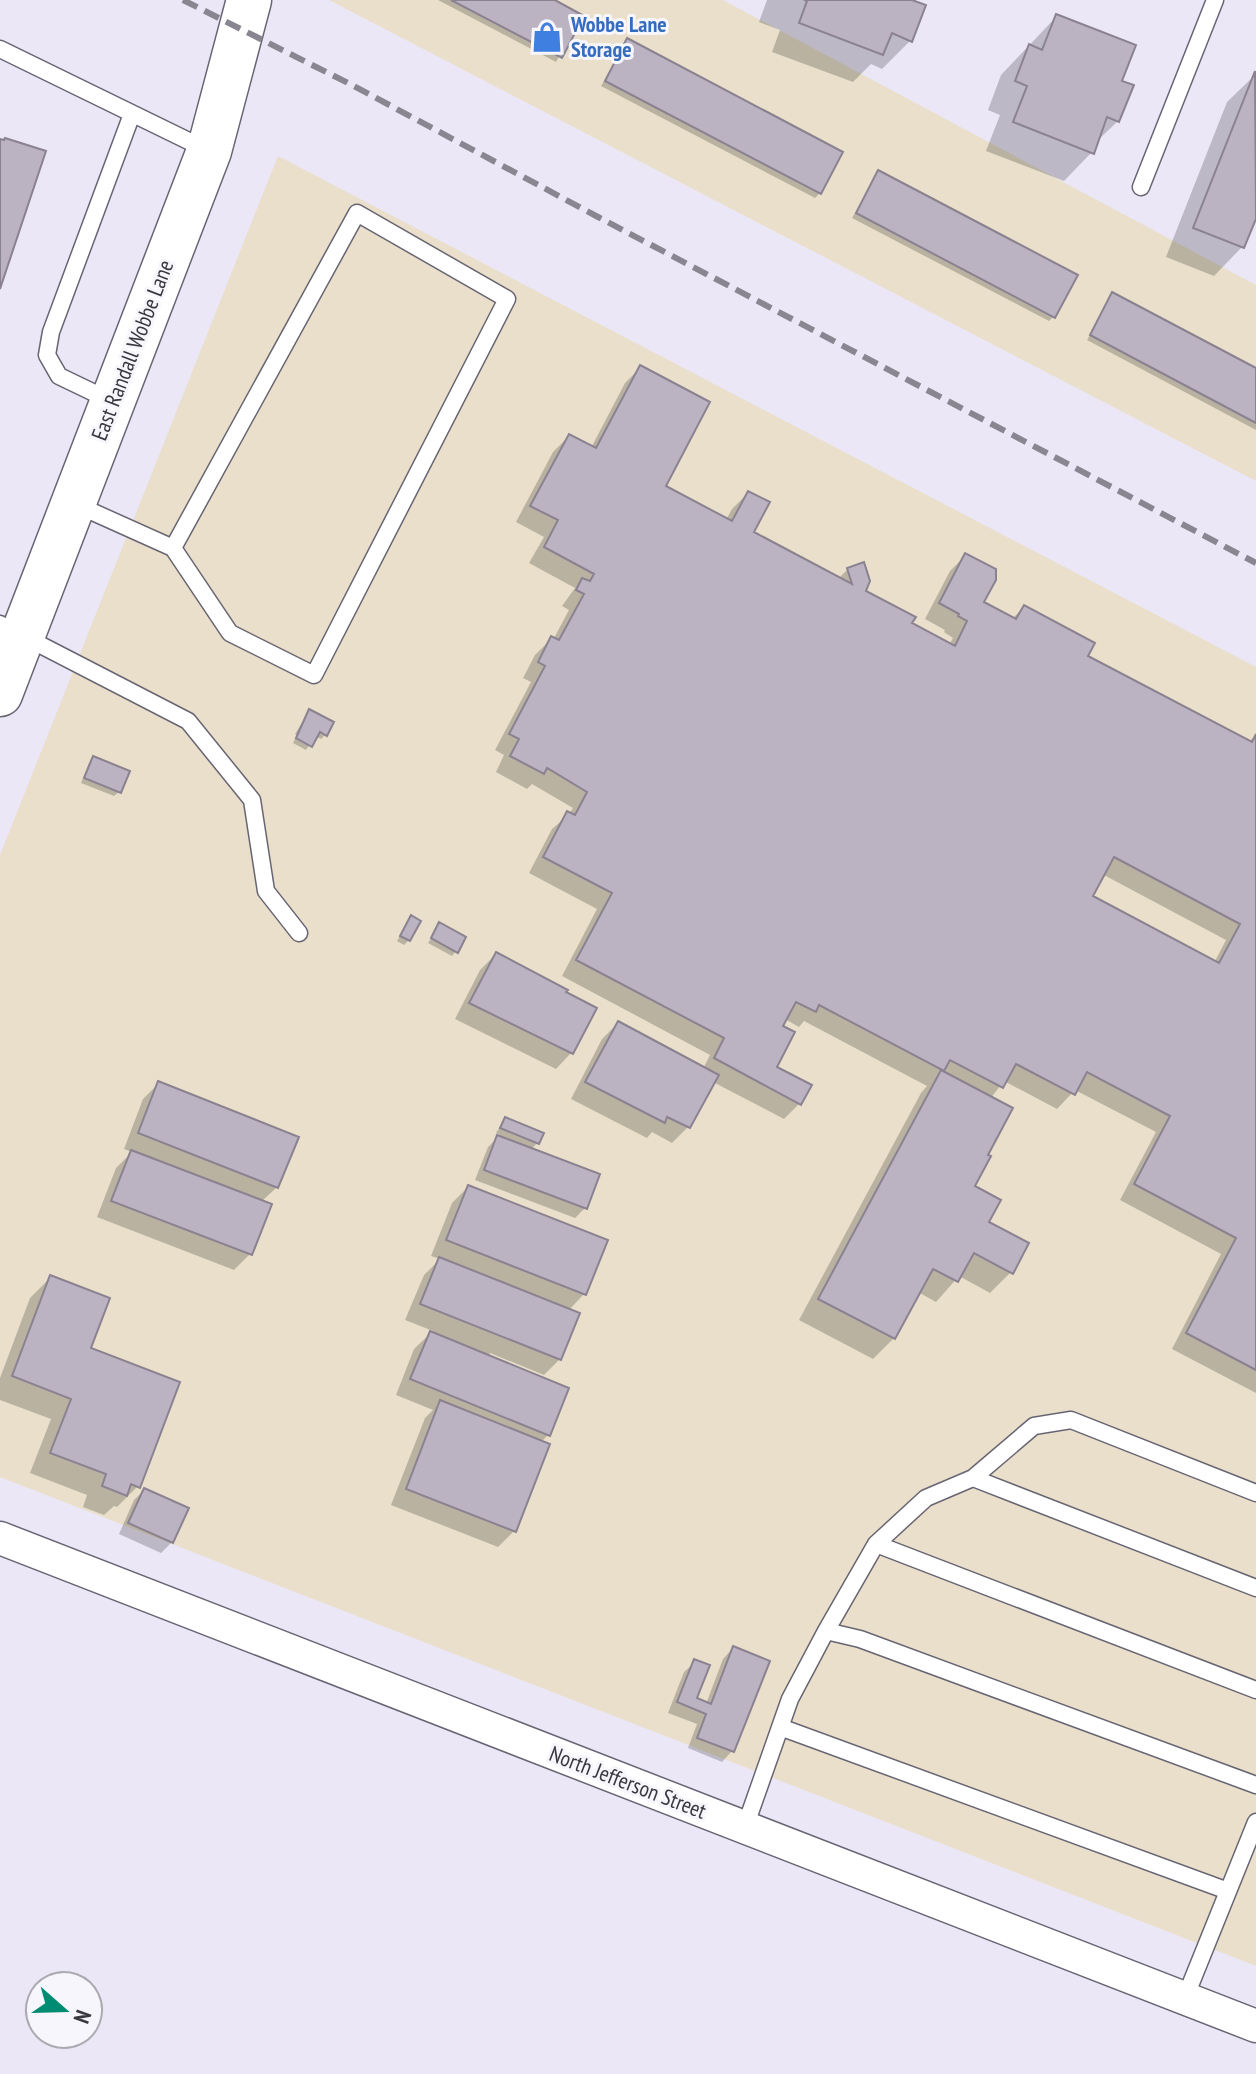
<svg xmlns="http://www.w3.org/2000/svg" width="1256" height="2074" font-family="'PT Sans Narrow',sans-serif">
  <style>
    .industrial { fill: #e9dfca }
    .shadow { fill: #0003; fill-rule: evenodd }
    .building { fill: #bcb3c2; stroke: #8a8290; stroke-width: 2; fill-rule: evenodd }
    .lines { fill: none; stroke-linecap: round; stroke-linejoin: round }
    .lane-casing { stroke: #686573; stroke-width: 19 }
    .street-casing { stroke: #686573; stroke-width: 35 }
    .secondary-casing { stroke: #686573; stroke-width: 47 }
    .lane { stroke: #fff; stroke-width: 16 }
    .street { stroke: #fff; stroke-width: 32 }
    .secondary { stroke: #fff; stroke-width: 44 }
    .rail { stroke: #898691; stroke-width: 6; stroke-dasharray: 16 8; stroke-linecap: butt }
    .labels { text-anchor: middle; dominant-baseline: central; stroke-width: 6; stroke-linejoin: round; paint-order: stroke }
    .shop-label { font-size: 22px; font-weight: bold; fill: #366cbe; stroke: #f7f6fc; text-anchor: start }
    .street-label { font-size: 22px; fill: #3a383f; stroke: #f7f6fc }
  </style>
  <rect width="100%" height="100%" fill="#ebe7f7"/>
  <path class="industrial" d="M329,0H723L1256,285V481Z
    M278,156L1256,667V1966L0,1477V855Z"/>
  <path class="shadow" d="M438,0H550L582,16L556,62Z
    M767,0H906L911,40L882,69L871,64L853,82L772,52L780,30L759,22Z
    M1057,16L1119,82L1118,121L1096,142L1092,152L1064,181L986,151L1000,115L988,110L1001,75Z
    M627,40L820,193L815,198L601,86Z
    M1256,74V213L1242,247L1214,276L1166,257L1227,102Z
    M878,173L1054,316L1049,321L852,218Z
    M1113,295L1256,370V430L1087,340Z
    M641,367L663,487L726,520L732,509L748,493L751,533L838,579L848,569L863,592L910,624L949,645L953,638L944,632L945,630L925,619L950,571L966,555L981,603L1012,619L1024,607L1085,657L1248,743L1256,735V1393L1172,1349L1221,1254L1120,1200L1156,1132L1075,1090L1057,1109L1004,1081L990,1099L985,1156L973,1187L986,1223L1011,1272L990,1293L959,1276L936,1302L918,1292L894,1338L873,1359L799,1320L921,1093L927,1086L804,1021L799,1027L785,1019L781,1027L775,1068L800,1103L784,1119L713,1082L688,1127L672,1143L652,1132L647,1138L571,1099L602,1039L618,1023L703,1069L710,1055L562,976L597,909L529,873L552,829L569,814L573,808L532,784L527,789L496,772L504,755L495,750L531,682L523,678L535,655L551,639L553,640L569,610L562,606L575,588L529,563L544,537L516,522L553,452L569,436L591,448L625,383ZM1102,874L1226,940L1214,963L1090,897Z
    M309,711L325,735L321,739L315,736L306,750L293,743L297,735L295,734Z
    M93,758L119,792L114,796L81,783L89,763Z
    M411,918L409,940L404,945L397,941Z
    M440,925L456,951L452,956L428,943Z
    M496,954L571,1053L556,1069L455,1019L480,970Z
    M159,1083L277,1187L261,1202L250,1254L234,1270L97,1217L116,1168L132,1152L124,1149L143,1099Z
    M505,1119L537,1143L531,1150L585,1208L575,1218L475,1180L488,1147L500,1135L496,1133Z
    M468,1187L584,1294L569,1310L560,1359L544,1375L490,1353L488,1357L548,1435L541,1442L548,1445L514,1531L498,1547L391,1505L425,1418L433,1410L396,1395L414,1349L433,1331L405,1320L424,1275L440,1259L431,1256L452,1203Z
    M51,1277L89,1349L138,1486L117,1507L114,1506L104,1515L83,1507L87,1495L30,1473L51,1419L0,1400V1378L30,1298Z
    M144,1490L172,1542L161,1553L119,1534L134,1500Z
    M733,1648L732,1751L722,1762L688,1748L697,1724L668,1713L684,1672L695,1662L694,1699L706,1704L723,1659Z"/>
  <path class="building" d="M451,0H555L584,16L562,58Z
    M804,0H912L926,5L912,42L892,33L883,55L799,23L807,1Z
    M1056,14L1136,45L1122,81L1134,85L1119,122L1107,117L1094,154L1013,122L1027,86L1015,81L1029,44L1042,50Z
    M627,38L843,152L821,194L605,81Z
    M1255,71L1256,219L1244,248L1193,228Z
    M5,138L46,151L0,289V139L4,140Z
    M878,170L1078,275L1055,318L856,213Z
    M1112,292L1256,368V423L1090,335Z
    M640,365L710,402L666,486L732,521L748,491L770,502L754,532L852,584L847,568L864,562L870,581L866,591L916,617L912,623L955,646L967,621L958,616L959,614L939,603L965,553L996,569V580L984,602L1016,619L1024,605L1095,643L1088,656L1252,742L1256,734V1370L1186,1333L1236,1238L1134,1184L1170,1116L1087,1072L1075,1095L1016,1064L1003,1088L950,1060L944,1071L819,1005L816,1012L796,1002L783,1026L795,1032L777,1067L812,1085L801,1105L714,1058L724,1038L576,960L612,893L543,857L567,811L575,815L587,792L547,768L544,774L510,756L519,739L509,734L545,666L538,662L551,636L559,640L584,594L576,590L582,578L590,581L594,574L544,547L558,520L530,506L569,434L596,448ZM1114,857L1240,924L1219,963L1093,896Z
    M309,709L334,722L327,736L320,732L312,747L296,738Z
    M93,756L130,771L121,793L84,778Z
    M411,915L421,921L410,941L400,936Z
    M439,922L466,937L458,953L431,938Z
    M496,952L568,990L566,992L597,1008L573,1054L469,1003Z
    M618,1021L719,1075L690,1128L667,1117L665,1123L585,1082Z
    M941,1070L1013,1108L988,1155L991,1156L975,1186L1001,1200L989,1222L1029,1243L1013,1274L974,1253L958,1282L933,1269L895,1339L818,1299Z
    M158,1081L299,1137L278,1188L138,1133Z
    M505,1117L544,1133L539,1144L500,1128Z
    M497,1135L600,1174L587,1209L484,1170Z
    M131,1150L272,1204L252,1255L111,1201Z
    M468,1185L608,1240L586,1295L446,1240Z
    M439,1257L580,1313L561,1360L420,1304Z
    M50,1275L110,1298L91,1348L180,1382L140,1488L131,1484L127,1496L102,1486L106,1474L50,1453L71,1399L12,1376Z
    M430,1331L569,1388L550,1436L410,1379Z
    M440,1400L550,1444L516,1532L406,1489Z
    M144,1488L189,1508L173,1543L128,1523Z
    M733,1646L770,1661L734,1752L697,1738L706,1714L677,1702L694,1659L710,1665L697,1698L711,1704Z"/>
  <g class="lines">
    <defs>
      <path id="lane" d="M0,49L207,150
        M1141,187L1215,0
        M111,401L59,376L47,355L51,332L132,114
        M75,504L173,548L230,633L314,675L507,299L357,213L173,548
        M0,624L188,721L252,800L266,891L299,933
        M973,1478L1256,1588
        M876,1544L1256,1690
        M826,1631L876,1544L926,1498L973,1478L1034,1426L1071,1420L1256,1493
        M780,1727L1228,1891
        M745,1827L790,1699L826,1631L860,1639L1256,1785
        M1185,1998L1256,1822"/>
      <path id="street" d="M0,1538L1256,2026"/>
      <path id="secondary" d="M0,694L209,151L249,0"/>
    </defs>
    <use href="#lane" class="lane-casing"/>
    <use href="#street" class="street-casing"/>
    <use href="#secondary" class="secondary-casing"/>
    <use href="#lane" class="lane"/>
    <use href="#street" class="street"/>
    <use href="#secondary" class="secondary"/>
    <path class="rail" d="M183,0L352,85L598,217L1256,563"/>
  </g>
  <defs>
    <symbol id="shop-bare" viewBox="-9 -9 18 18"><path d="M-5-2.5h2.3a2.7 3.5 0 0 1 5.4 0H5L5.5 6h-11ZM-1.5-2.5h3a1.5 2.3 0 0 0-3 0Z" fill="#3f7fe0" stroke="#f7f6fc" stroke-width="2.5" paint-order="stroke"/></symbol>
  </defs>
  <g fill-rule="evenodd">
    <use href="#shop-bare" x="525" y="15" width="44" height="44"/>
  </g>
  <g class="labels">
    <g class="shop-label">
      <text x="571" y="24">Wobbe Lane<tspan x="571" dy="25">Storage</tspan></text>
    </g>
    <g class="street-label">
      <text transform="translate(132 350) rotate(-69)">East Randall Wobbe Lane</text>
      <text transform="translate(628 1782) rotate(21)">North Jefferson Street</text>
    </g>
  </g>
  <g transform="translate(64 2010) rotate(110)"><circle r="38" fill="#f7f6fc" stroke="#abaab0" stroke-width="2"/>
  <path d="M0-6L14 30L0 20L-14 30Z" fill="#008c73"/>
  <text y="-12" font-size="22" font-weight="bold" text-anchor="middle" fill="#3a383f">N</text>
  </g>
</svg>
